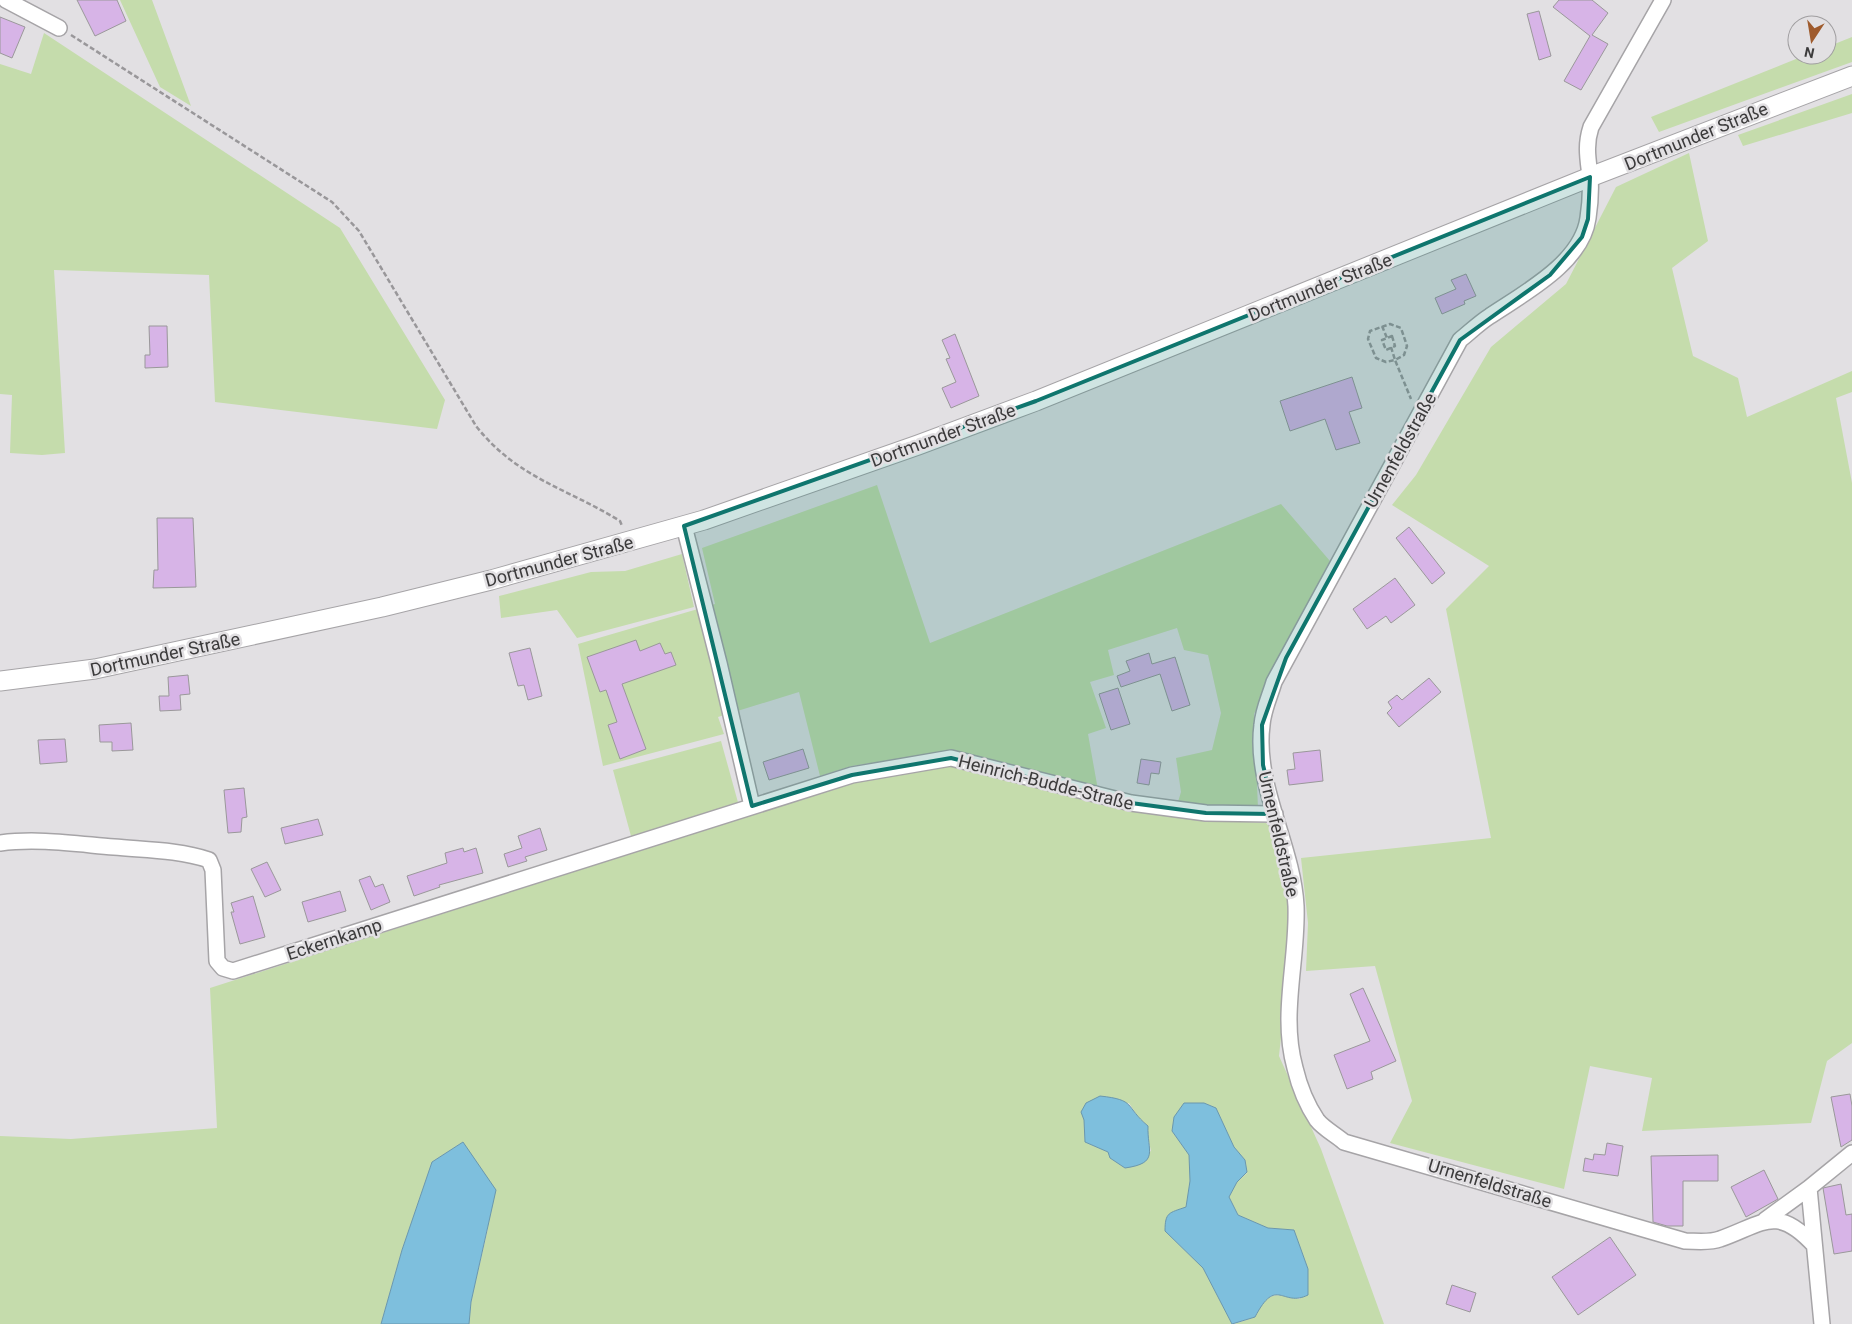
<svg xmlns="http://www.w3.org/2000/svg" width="1852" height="1324" font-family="Roboto,sans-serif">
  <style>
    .green { fill: #c5dcac; fill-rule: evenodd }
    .water { fill: #7ebfdd; stroke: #6a97ad }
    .building { fill: #d7b4e7; stroke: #9a989a }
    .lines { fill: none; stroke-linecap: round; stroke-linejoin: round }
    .minor-casing { stroke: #a6a4a7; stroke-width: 18 }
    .major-casing { stroke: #a6a4a7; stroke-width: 21 }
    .path { stroke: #99979a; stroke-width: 2.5; stroke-dasharray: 5 2.5; stroke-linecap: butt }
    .minor { stroke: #fff; stroke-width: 15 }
    .major { stroke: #fff; stroke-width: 19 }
    .marked { fill: #0f766e; fill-opacity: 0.2; stroke: #0f766e; stroke-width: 4; stroke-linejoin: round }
    .labels { text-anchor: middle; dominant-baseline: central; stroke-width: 5; stroke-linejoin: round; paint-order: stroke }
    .street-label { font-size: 18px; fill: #3c3b3c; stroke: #e2e0e3 }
  </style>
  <rect width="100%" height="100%" fill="#e2e0e3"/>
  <path class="green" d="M120,0H152L191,106L160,87Z
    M44,33L340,228L445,400L437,429L215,402L209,275L54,270L65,453L42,455L10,453L12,395L0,394V64L31,74Z
    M1852,37V62L1659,132L1651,117L1806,55H1827V47Z
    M1852,94V113L1743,146L1738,135Z
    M1689,153L1708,241L1672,268L1693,356L1738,378L1747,417L1852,371V392L1836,398L1852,483V1043L1827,1061L1811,1123L1642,1131L1652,1078L1590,1066L1564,1189L1390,1143L1412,1101L1375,966L1306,971L1308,923L1301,858L1491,838L1446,609L1489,566L1392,505L1416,475L1491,347L1566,284L1616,187Z
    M877,485L930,643L1281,504L1330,561L1254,714L1258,808L1177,805L1181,792L1176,758L1212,750L1221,713L1208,655L1184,650L1177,628L1108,650L1114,675L1090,682L1106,728L1088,734L1098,790L948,751L852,766L820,776L799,692L718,717L724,734L603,766L578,644L715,604L702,548Z
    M682,554L694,607L577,638L557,610L501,618L499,596L591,572L625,571Z
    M721,741L739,806L631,836L613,770Z
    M952,765C984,768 1013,781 1044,789C1117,808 1190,820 1266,823L1270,827L1289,894L1292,937L1279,1056L1321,1149L1384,1324H1234L1255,1317C1269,1291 1272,1293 1300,1299L1308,1269L1294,1230L1268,1228L1238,1215L1229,1197L1237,1182L1247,1173L1245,1160L1234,1147L1216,1108L1204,1103H1184L1172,1131L1189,1155L1190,1181L1186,1207L1165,1231L1203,1268L1232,1324H469L471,1302L488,1228L475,1163L463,1142L432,1162L402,1250L381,1324H0V1136L71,1139L217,1128L210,988L853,782ZM1129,1103L1138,1117L1148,1126V1138L1151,1151L1125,1168L1110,1158L1108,1152L1085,1142L1084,1120Z"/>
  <path class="water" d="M1100,1096C1137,1100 1124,1106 1148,1126C1147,1151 1160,1163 1125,1168L1110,1158L1108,1152L1085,1142L1084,1120L1081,1112L1086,1103Z
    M1184,1103H1204L1216,1108L1234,1147L1245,1160L1247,1172L1237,1182L1229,1197L1238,1215L1268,1228L1294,1230L1308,1269V1295C1282,1308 1277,1275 1255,1317L1232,1324L1203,1268L1165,1231C1165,1212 1169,1213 1186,1207L1190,1181L1189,1155L1172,1131L1174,1117Z
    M463,1142L496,1190L471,1302L469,1324H381L402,1250L432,1162Z"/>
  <path class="building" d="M77,0H117L126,21L95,36Z
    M1559,0H1592L1608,13L1592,35L1608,44L1581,90L1564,81L1590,36L1553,7Z
    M1539,11L1551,56L1539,60L1527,14Z
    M0,17L25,27L12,58L0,53Z
    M1466,274L1476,296L1464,301L1465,304L1442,314L1435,298L1456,289L1451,280Z
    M149,326H167L168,367L145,368V355H150Z
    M955,334L979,396L951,408L942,388L956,382L946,359L950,358L942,340Z
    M1352,377L1362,408L1349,412L1360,443L1336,450L1325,419L1290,431L1280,401Z
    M157,518H193L196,587L153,588L154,570H158Z
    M1409,527L1445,573L1432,584L1396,538Z
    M1395,578L1415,605L1391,623L1386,616L1367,629L1353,609Z
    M636,640L640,651L660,643L665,654L671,652L676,665L622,684L646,749L620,759L608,725L617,722L606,690L600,692L587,657Z
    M530,648L542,696L528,700L524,685L518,686L509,653Z
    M1149,653L1152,664L1175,657L1190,705L1172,711L1160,674L1121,687L1117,676L1130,671L1126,661Z
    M188,675L190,694L180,695L181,710L160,711L159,696H169L168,677Z
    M1429,678L1441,692L1399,727L1387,713L1392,708L1388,702L1397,695L1402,700Z
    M1118,688L1130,724L1111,730L1099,694Z
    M131,723L133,750L112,751V742H100L99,725Z
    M65,739L67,762L40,764L38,740Z
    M803,749L809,768L769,780L763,762Z
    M1320,750L1323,781L1289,785L1287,770L1295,769L1293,753Z
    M1141,759L1161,762L1159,774L1151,773L1149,785L1137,783Z
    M244,788L247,817L242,818L241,832L228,833L224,790Z
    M318,819L323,835L285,844L281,828Z
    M540,828L547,850L525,857L527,861L508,867L504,854L522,848L518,836Z
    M463,848L464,852L476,848L483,873L439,885L440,887L414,896L407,876L447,863L445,853Z
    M267,862L281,890L265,897L251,869Z
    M370,876L375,887L383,884L390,902L371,910L359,880Z
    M340,891L346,911L308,922L302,902Z
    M253,896L265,937L240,944L231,912H234L231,903Z
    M1363,988L1396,1061L1371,1072L1373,1079L1347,1089L1334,1055L1370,1041L1350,994Z
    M1850,1094L1852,1106V1140L1841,1147L1831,1097Z
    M1607,1143L1623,1146L1618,1176L1583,1171L1585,1158L1593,1160L1594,1154L1605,1155Z
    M1718,1155V1181H1683V1226H1667L1653,1222L1651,1156Z
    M1764,1170L1778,1199L1746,1217L1731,1187Z
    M1841,1184L1846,1215L1852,1214V1251L1834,1254L1823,1188Z
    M1610,1237L1636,1275L1578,1315L1552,1277Z
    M1452,1285L1476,1293L1470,1312L1446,1304Z"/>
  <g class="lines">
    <defs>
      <path id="minor" d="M6,0L59,28
        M1663,0L1591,127C1585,145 1588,159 1590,176C1591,190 1590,205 1588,218C1582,263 1524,293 1490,316C1479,323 1470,332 1460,340L1274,682C1270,696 1263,710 1262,725C1254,785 1293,846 1296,906C1298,960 1280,1015 1295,1068C1299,1085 1307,1105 1317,1120C1323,1128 1336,1135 1344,1142L1685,1241C1696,1241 1710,1243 1720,1239C1763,1224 1776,1204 1814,1245
        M684,526L719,663L752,806
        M0,843C37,838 77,844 114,847C146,850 179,850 209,860L213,870L217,961L223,968L233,971L852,775L951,758L1131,803L1206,813L1275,814
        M1809,1188L1822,1324
        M1765,1220L1809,1188L1852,1153"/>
      <path id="major" d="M0,681L95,669L382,607L491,580L704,520L918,445L1036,401L1590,177L1852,76"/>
    </defs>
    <use href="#minor" class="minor-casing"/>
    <use href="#major" class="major-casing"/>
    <path class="path" d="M71,35L332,202L359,231L476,426C518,479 567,488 620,521L622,526
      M1382,326L1387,338
      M1392,336L1395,346L1386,350L1382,340Z
      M1391,347L1395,360L1386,362L1376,358L1368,339L1370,331L1390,324L1401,328L1407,346L1404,355L1395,360L1411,399"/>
    <use href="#minor" class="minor"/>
    <use href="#major" class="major"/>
  </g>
  <path class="marked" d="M1590,177L1588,219L1582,237L1550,275L1460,340L1286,658L1262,725L1263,765L1275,814L1206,813L1131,803L951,758L852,775L752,806L684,526L1036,401Z"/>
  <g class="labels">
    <g class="street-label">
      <text transform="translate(1696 136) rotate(-22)">Dortmunder Straße</text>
      <text transform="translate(1320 287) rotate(-22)">Dortmunder Straße</text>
      <text transform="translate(943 435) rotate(-20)">Dortmunder Straße</text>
      <text transform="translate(1400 450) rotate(-61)">Urnenfeldstraße</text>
      <text transform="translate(559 561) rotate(-15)">Dortmunder Straße</text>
      <text transform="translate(165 654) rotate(-12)">Dortmunder Straße</text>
      <text transform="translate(1046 782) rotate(14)">Heinrich-Budde-Straße</text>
      <text transform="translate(1279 834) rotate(77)">Urnenfeldstraße</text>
      <text transform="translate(334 939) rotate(-18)">Eckernkamp</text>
      <text transform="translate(1490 1183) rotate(17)">Urnenfeldstraße</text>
    </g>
  </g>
  <g transform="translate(1812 40) rotate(192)"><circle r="24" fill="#e2e0e3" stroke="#a09ea0"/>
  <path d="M0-4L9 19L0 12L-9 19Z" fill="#9f5b2d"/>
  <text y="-8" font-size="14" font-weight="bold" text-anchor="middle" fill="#3c3b3c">N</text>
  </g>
</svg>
